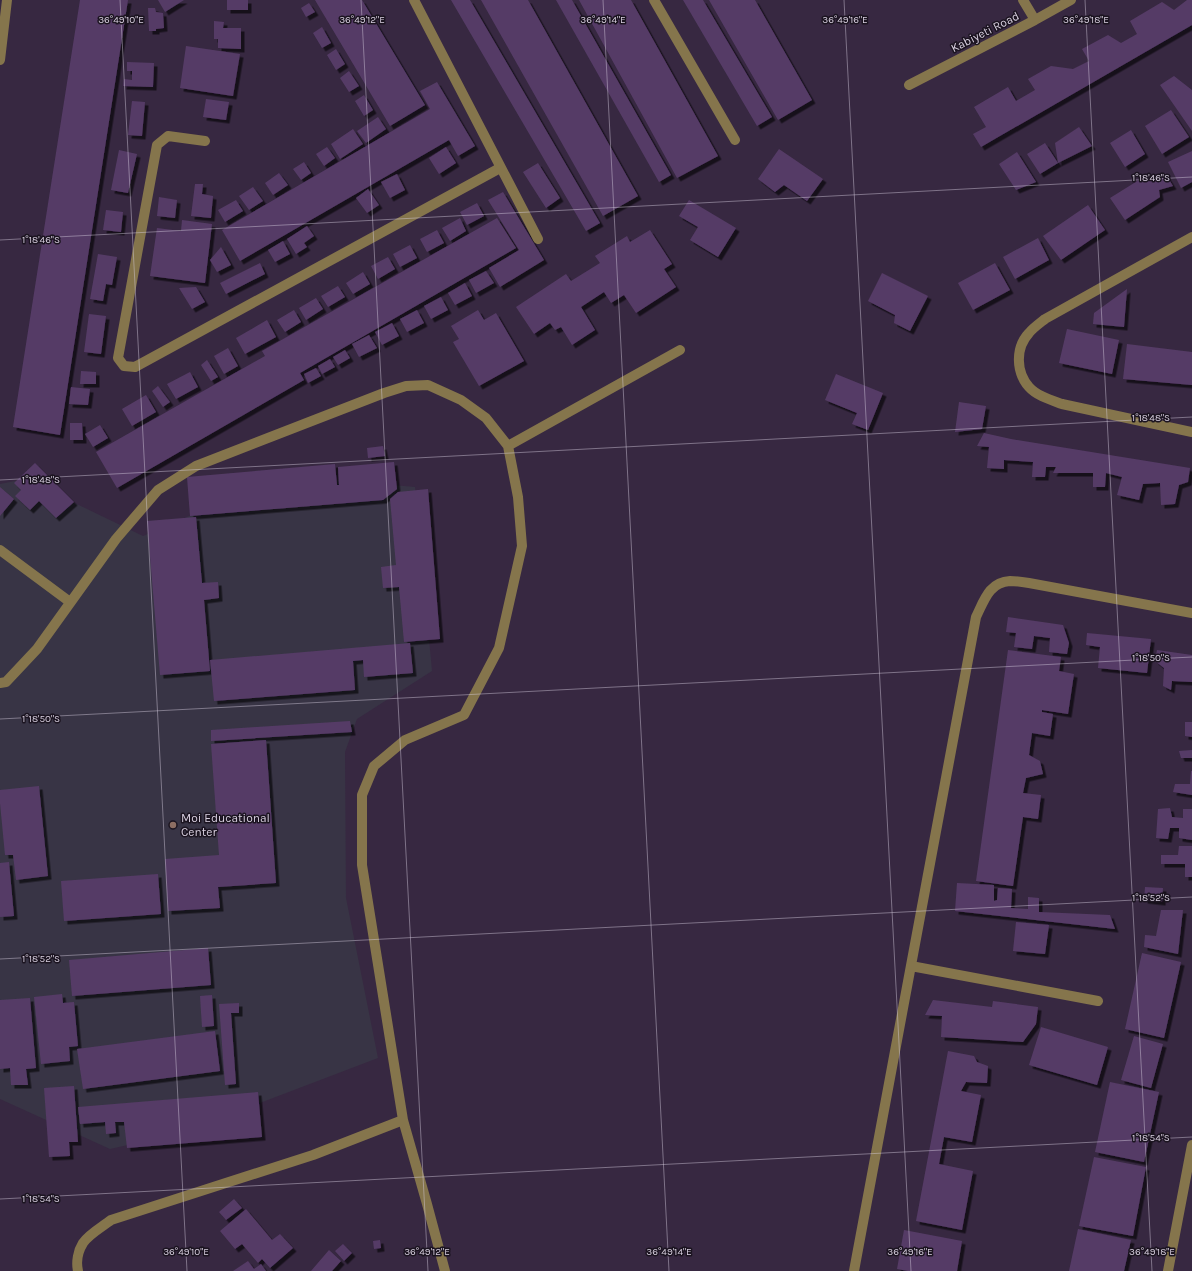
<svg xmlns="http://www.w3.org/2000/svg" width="1192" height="1271" font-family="Karla,sans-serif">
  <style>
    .education { fill: #383445 }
    .building { fill: #553b66; filter: url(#shadow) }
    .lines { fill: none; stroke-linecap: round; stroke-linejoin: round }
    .minor { stroke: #85754c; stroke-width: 10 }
    .ticks { fill: none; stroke: #d8cfdf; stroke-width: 1; stroke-opacity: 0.45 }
    .education-dot { fill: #8d6e63; stroke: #1b1420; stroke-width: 1.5 }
    .labels { text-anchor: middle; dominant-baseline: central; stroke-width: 3; stroke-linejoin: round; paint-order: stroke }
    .street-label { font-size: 12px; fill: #d8cfdf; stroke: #1b1420 }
    .poi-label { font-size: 12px; fill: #d8cfdf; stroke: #1b1420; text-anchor: start }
    .ticks-label { font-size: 10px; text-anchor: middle; fill: #d8cfdf; stroke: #1b1420; stroke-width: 3; stroke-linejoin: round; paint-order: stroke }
  </style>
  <defs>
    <filter id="shadow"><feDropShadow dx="3.5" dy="3.5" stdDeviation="0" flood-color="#0009"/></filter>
  </defs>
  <rect width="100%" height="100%" fill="#372841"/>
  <path class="education" d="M284,475L415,487L432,671L357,719L345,752L346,898L378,1058L181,1133L110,1149L0,1099V484L25,479L143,536Z"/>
  <path class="building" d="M80,0H128L60,435L13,427Z
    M158,0H184L165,12Z
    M227,0H248V10H227Z
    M315,0H362L425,105L390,126Z
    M451,0H470L600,223L586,231Z
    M481,0H528L638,196L603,216Z
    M556,0H572L671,175L659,182Z
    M579,0H631L718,156L677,178Z
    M683,0H703L772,117L757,126Z
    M709,0H755L812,100L778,120Z
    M1187,0H1192V25L981,147L973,134L986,127L974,107L1008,87L1016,101L1035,90L1028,79L1051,66L1073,69L1089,61L1082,49L1108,35L1121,43L1137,34L1130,21L1162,2L1174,10Z
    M309,3L315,12L306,17L301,8Z
    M148,8H155L156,12L163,13L164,28L156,29V31H149Z
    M214,21L224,22L223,28H241V49L218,48V39H214Z
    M322,27L331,43L322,48L313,33Z
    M186,46L240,54L233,96L180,88Z
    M336,49L345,64L336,70L327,55Z
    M127,62L154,63L153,87L123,86L124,79L132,80V71H127Z
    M349,71L359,86L349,92L340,78Z
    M1174,76L1192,90V131L1160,85Z
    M437,82L475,146L458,156L449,140L240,261L222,230L430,109L420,91Z
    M364,95L373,110L364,116L355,101Z
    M206,99L229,102L226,120L203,117Z
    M132,101L145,102L142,136L128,135Z
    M1171,110L1189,137L1162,154L1145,126Z
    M378,117L386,129L366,143L357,131Z
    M1079,127L1092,146L1058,163L1040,174L1027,154L1045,143L1058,163L1055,143Z
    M353,129L363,144L340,159L331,144Z
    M1131,130L1145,154L1125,167L1110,143Z
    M327,147L335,158L324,166L316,154Z
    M446,147L456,163L439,174L429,158Z
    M779,149L823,179L807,201L784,185L775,192L758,179Z
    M119,150L137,154L128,193L111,190Z
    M1192,151V182L1181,188L1168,162Z
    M1017,152L1036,182L1016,190L999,164Z
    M304,162L311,173L301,180L293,169Z
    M538,163L560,198L546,208L523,172Z
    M279,173L288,185L273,195L265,183Z
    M1165,173L1173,186L1159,190L1160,197L1125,220L1110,198L1147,175L1152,180Z
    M397,174L405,190L390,198L381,182Z
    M195,184H203L202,194L213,196L211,218L191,216Z
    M253,187L263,201L249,210L239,196Z
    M368,189L379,205L367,213L356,198Z
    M503,192L544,260L500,287L489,268L519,250L488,200Z
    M159,197L177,200L175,218L157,216Z
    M236,200L243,211L225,222L218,210Z
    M689,200L736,228L718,257L690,240L698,227L679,216Z
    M477,203L484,216L467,225L460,212Z
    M1088,205L1105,230L1061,260L1043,236Z
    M106,210L123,212L121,232L103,230Z
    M460,218L466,231L450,241L442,228Z
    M497,218L516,248L300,373L304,380L117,488L96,452L265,356L262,351Z
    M182,220L212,224L205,283L150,276L157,228L181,231Z
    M307,226L314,236L304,243L307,247L296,254L287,239Z
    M437,230L444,243L427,252L420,239Z
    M650,230L672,264L664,269L676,287L636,313L624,295L611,303L604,292L581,307L595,330L572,345L561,327L555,330L550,323L534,334L516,307L566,274L571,281L600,263L595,256L627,236L630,242Z
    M1038,238L1049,260L1015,279L1003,257Z
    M283,241L290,254L275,262L268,250Z
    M410,245L417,258L400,267L393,254Z
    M221,247L231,265L217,272L210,260Z
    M98,254L117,257L112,285L106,284L103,301L90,299Z
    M388,257L395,269L378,279L371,266Z
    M260,263L265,274L226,294L220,283Z
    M995,263L1010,290L973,310L958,283Z
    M486,271L494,283L476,293L469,280Z
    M363,272L370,284L353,294L346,283Z
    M882,273L928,296L910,331L894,323L895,315L868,301Z
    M465,283L472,296L455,305L448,293Z
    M338,286L345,297L328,307L321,296Z
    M196,287L205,302L192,309L179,288Z
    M1127,289L1124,327L1093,324L1094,313Z
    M441,297L448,310L431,319L424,306Z
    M316,298L323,309L306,320L299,308Z
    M294,310L301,322L285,332L277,320Z
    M417,310L424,323L407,332L400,319Z
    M478,310L484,320L496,313L524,361L479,386L453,342L459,339L451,326Z
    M89,314L106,316L101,354L84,352Z
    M267,320L276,337L245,354L236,338Z
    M392,323L399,336L382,345L375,332Z
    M1067,329L1119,340L1112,374L1059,363Z
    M369,335L377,348L359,357L352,344Z
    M1127,344L1192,352V385L1123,379Z
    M228,348L238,366L224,374L214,356Z
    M345,350L350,358L338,365L333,357Z
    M330,359L335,367L322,374L318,366Z
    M207,360L218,377L211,381L201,365Z
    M316,368L321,376L308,383L304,374Z
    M81,371L96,372V384H80Z
    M190,372L198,387L176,399L167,384Z
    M836,374L883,393L868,430L852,424L857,413L825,400Z
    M158,386L170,402L163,407L152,391Z
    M71,387L90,389L88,405L69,404Z
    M146,395L156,412L132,426L122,409Z
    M959,402L986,406L982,429L955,432Z
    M70,423H82L83,440H70Z
    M100,425L108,438L93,447L85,434Z
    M984,433L1011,439L1190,468L1188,482L1179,485L1175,504L1161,505L1160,483L1143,484L1139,500L1117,495L1122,477L1106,473L1105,487H1093V473H1053L1056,467H1046L1045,477H1032L1033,462L1004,460V469L987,468L989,447L977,446Z
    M383,446L385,456L368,458L367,448Z
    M394,462L397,489L383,500L190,516L187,477L335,464L337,485H339L338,467Z
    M35,463L74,502L56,518L39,501L30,510L15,496L21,490L14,483Z
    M0,487L14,499L0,516Z
    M428,489L440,639L404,642L399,587L383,588L381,567L396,565L390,499L398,492Z
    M196,517L202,583L218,582L219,598L204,600L210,671L160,675L147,521Z
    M1008,617L1063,625L1069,643L1067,654L1049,652L1050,638L1034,636L1032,649L1014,647L1016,633L1006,632Z
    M1087,633L1151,639L1147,673L1098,668L1100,647L1086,645Z
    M410,643L413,673L364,677L363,660L353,661L355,690L214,701L210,660Z
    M1008,650L1061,657L1059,671L1074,674L1068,714L1042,710V712L1053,714L1050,736L1032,733L1029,755L1040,761L1043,774L1026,778L1023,793L1041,795L1038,819L1023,817L1013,886L976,881Z
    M1157,650L1192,655V682L1172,681L1171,690L1163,686L1164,668L1155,661Z
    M350,721L352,732L211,741V730Z
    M1185,722H1192V737L1185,736Z
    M266,740L276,883L218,887L220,908L168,911L165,859L219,855L211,744Z
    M1192,750V758H1181L1179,751Z
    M1191,771H1192V795L1173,792L1175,784H1190Z
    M39,786L48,876L16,880L13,855H5L0,803V790Z
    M1170,808L1172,817L1183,818V809H1192V840L1179,838V828H1170L1168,839L1156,838L1158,809Z
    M1179,846H1192V877H1185V864H1161V855H1178Z
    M9,862L14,916L0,917V863Z
    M158,874L161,914L64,921L61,881Z
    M957,883L994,885V901L997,900L998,888L1012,889L1011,908L1028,909V897L1039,898V912L1110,915L1115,929L955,911Z
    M1145,887L1163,888L1162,902L1144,900Z
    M1161,910H1183L1178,954L1144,947L1145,935L1156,936Z
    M1016,922L1049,925L1045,954L1013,951Z
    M208,948L211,985L72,996L69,960Z
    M1142,953L1181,962L1164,1038L1125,1029Z
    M62,994L63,1003L74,1002L78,1046L69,1047L70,1061L41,1064L34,997Z
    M212,995L214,1026L202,1027L200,996Z
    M30,998L36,1068L26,1069L28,1085H11L10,1068L0,1069V1000Z
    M933,1000L992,1007L993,1001L1038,1007L1036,1024L1023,1042L941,1037L942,1016L925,1015Z
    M239,1003V1013H231L236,1084L225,1085L219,1004Z
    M1041,1027L1108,1047L1097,1085L1029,1065Z
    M215,1031L220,1071L83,1089L77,1049Z
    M1134,1036L1163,1044L1151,1088L1121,1080Z
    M948,1051L974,1056L977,1062L988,1066L987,1083L966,1082L961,1091L981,1095L972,1142L944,1137L939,1164L973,1171L962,1230L916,1221Z
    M1110,1082L1159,1092L1144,1162L1095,1152Z
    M74,1086L78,1142H69L70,1156L49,1157L44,1088Z
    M258,1092L262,1137L127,1148L124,1122H115L116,1133L106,1134L105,1122L80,1124L78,1107Z
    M1094,1157L1146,1167L1133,1236L1079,1226Z
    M234,1199L242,1208L226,1220L219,1212Z
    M246,1209L272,1240L280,1234L293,1248L270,1268L262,1259L258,1263L242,1244L235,1249L220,1231Z
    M1078,1229L1131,1240L1124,1271H1069Z
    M904,1230L962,1241L957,1271H908L897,1269Z
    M380,1240L381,1248L374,1249L373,1241Z
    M343,1244L352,1253L344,1261L335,1251Z
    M329,1250L341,1261L332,1271H311Z
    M248,1261L254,1269L261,1264L266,1271H233Z"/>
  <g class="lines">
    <path class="minor" d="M414,0L538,239
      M654,0L735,140
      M1023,0L1035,20
      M0,60L7,0
      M909,85L1035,20L1071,0
      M205,141L168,136L157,145L118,358L124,366L135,367L500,168
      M1192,237L1045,319C1040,323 1033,328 1029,333C1015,348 1016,372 1029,387C1037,396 1051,400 1062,404L1192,432
      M508,446L680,350
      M0,550L70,602
      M0,683L6,682L37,649L116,539L158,490L196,466L384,393L406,386L428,385L461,400L486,418L508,446L518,497L522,546L499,648L464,715L405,740L374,766L362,795V865L403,1120L427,1204L445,1271
      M911,966L1098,1001
      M78,1271C76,1262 78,1251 83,1243C89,1234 102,1227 111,1220L313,1155L403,1120
      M854,1271L976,617C984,601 989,582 1010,581C1016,581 1023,582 1029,583L1192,613
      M1168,1271L1192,1145"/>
  </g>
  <path class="ticks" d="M120,0L187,1271M361,0L428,1271M603,0L669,1271M844,0L911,1271M1085,0L1152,1271M0,240L1192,177M0,480L1192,417M0,719L1192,657M0,959L1192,897M0,1199L1192,1137"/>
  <circle class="education-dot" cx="173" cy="825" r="4"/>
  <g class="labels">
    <g class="street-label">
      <text transform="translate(985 32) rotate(-27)">Kabiyeti Road</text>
    </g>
    <g class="poi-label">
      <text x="181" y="818">Moi Educational<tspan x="181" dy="14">Center</tspan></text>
    </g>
  </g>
  <g class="ticks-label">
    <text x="121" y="23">36°49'10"E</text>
    <text x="362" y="23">36°49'12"E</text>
    <text x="603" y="23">36°49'14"E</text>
    <text x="845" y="23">36°49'16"E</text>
    <text x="1086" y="23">36°49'18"E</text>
    <text x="1151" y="181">1°18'46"S</text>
    <text x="41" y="243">1°18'46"S</text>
    <text x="1151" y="421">1°18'48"S</text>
    <text x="41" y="483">1°18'48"S</text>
    <text x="1151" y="661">1°18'50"S</text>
    <text x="41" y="722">1°18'50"S</text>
    <text x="1151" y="901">1°18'52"S</text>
    <text x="41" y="962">1°18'52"S</text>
    <text x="1151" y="1141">1°18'54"S</text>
    <text x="41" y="1202">1°18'54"S</text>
    <text x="186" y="1255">36°49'10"E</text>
    <text x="427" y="1255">36°49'12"E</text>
    <text x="669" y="1255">36°49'14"E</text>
    <text x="910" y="1255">36°49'16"E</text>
    <text x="1152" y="1255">36°49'18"E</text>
  </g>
</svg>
